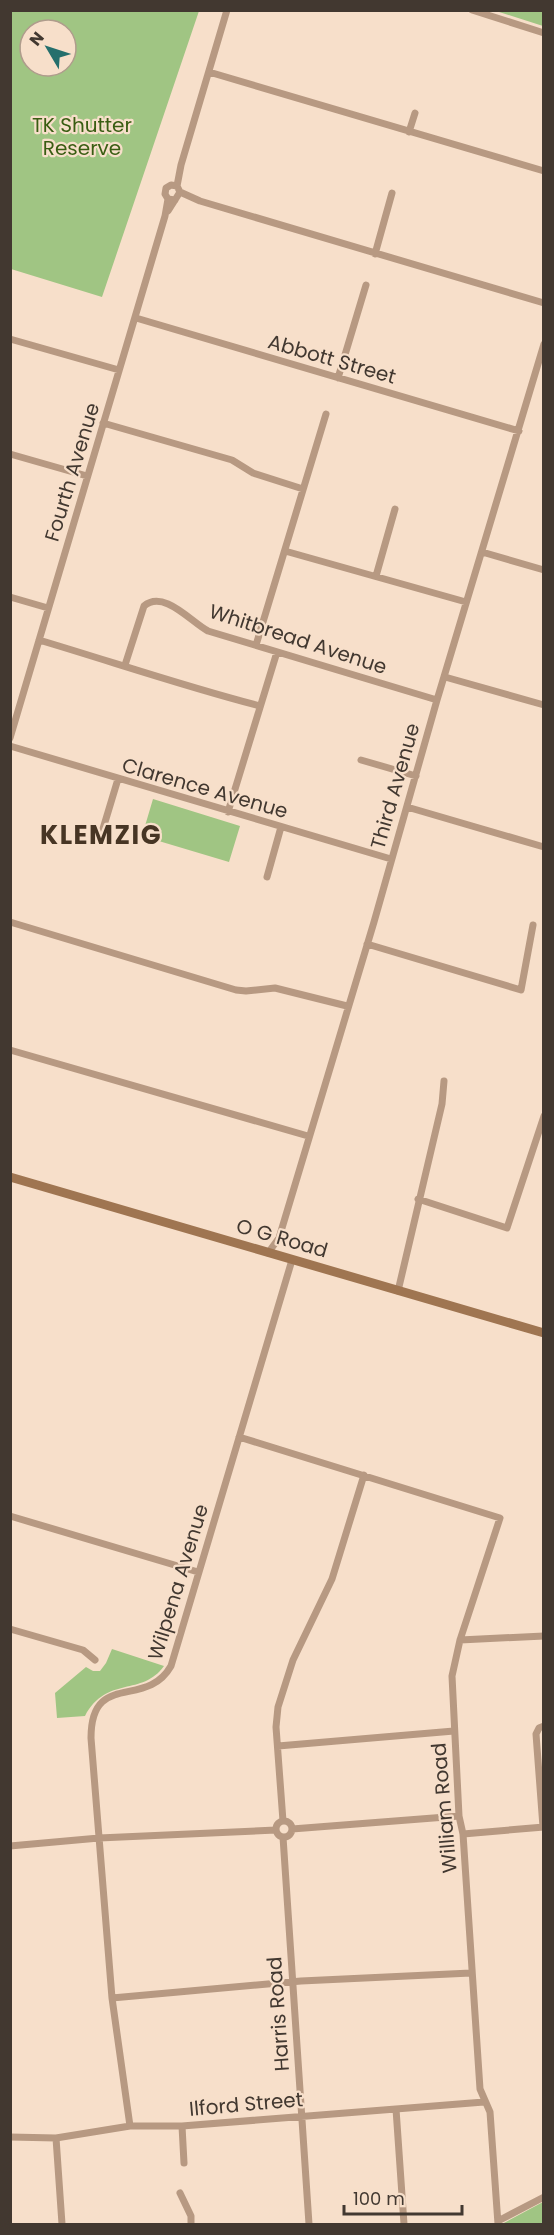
<svg xmlns="http://www.w3.org/2000/svg" width="554" height="2235" font-family="Poppins,sans-serif">
  <style>
    .green { fill: #a0c583; fill-rule: evenodd }
    .lines { fill: none; stroke-linecap: round; stroke-linejoin: round }
    .minor { stroke: #b79982; stroke-width: 7 }
    .secondary { stroke: #9f7551; stroke-width: 9 }
    .labels { text-anchor: middle; dominant-baseline: central; stroke-width: 4.5; stroke-linejoin: round; paint-order: stroke }
    .park-label { font-size: 20px; fill: #395d12; stroke: #f7dfca }
    .street-label { font-size: 20px; fill: #423830; stroke: #f7dfca }
    .district-label { font-size: 26px; font-weight: bold; letter-spacing: 1.5px; fill: #473524; stroke: #f7dfca }
  </style>
  <rect width="100%" height="100%" fill="#f7dfca"/>
  <path class="green" d="M10,11H199L102,297L11,269ZM30,30H66V66H30Z
    M496,11H543V26Z
    M153,799L240,826L229,862L142,836Z
    M112,1649L164,1666C142,1697 107,1675 85,1716L57,1718L55,1693L86,1667L93,1671H100L106,1663Z
    M543,2202V2224H502Z"/>
  <g class="lines">
    <path class="minor" d="M472,10L544,33
      M209,72L544,171
      M409,132L415,113
      M177,186L181,165L227,10
      M180,192L200,201L544,303
      M168,211L180,192L177,186L171,185L166,188L165,194L168,199L175,200
      M375,254L392,193
      M136,318L519,431
      M10,339L119,370
      M338,378L366,285
      M103,423L232,460L253,473L303,489
      M10,454L87,476
      M285,551L466,602
      M482,552L544,570
      M376,576L395,509
      M10,597L48,608
      M39,640C113,662 186,687 260,706
      M256,645L326,414
      M125,665L144,606C164,589 192,623 208,631L437,700
      M445,677L544,705
      M10,738L165,216L168,199
      M10,746L391,859
      M361,760L416,776
      M407,807L544,847
      M228,812L277,652
      M102,832L118,779
      M267,877L281,827
      M10,922L236,990L246,991L275,988L347,1006
      M367,944L521,990L533,925
      M10,1050L308,1136
      M418,1199L507,1228L544,1116
      M268,1253L279,1238L374,922L437,700L544,344
      M398,1291L442,1104L444,1081
      M239,1437L500,1518L460,1640L452,1676L459,1816L463,1834L480,2089L490,2112L498,2224
      M10,1516L198,1572
      M10,1629L83,1650L95,1660
      M460,1640L544,1636
      M278,1746L454,1731
      M276 1829a8 8 0 1 1 16 0a8 8 0 1 1-16 0Z
      M283,1821L276,1727L278,1707L293,1660L332,1579L364,1475
      M543,1827L536,1734L539,1728L544,1726
      M292,1829L459,1816
      M463,1834L544,1827
      M283,1837L309,2224
      M10,1846L99,1838L276,1830
      M112,1998L301,1981L471,1973
      M396,2109L404,2224
      M130,2126L112,1998L91,1738C91,1670 146,1710 171,1666L292,1260
      M182,2126L184,2163
      M10,2137L56,2138L130,2126H182L484,2102
      M56,2138L62,2224
      M180,2193L191,2216V2224
      M498,2221L544,2197"/>
    <path class="secondary" d="M10,1177L544,1333"/>
  </g>
  <g class="labels">
    <g class="park-label">
      <text x="82" y="125">TK Shutter<tspan x="82" dy="23">Reserve</tspan></text>
    </g>
    <g class="street-label">
      <text transform="translate(332 359) rotate(16)">Abbott Street</text>
      <text transform="translate(72 472) rotate(-73)">Fourth Avenue</text>
      <text transform="translate(298 639) rotate(18)">Whitbread Avenue</text>
      <text transform="translate(395 786) rotate(-74)">Third Avenue</text>
      <text transform="translate(205 788) rotate(16)">Clarence Avenue</text>
      <text transform="translate(282 1238) rotate(16)">O G Road</text>
      <text transform="translate(178 1582) rotate(-73)">Wilpena Avenue</text>
      <text transform="translate(444 1808) rotate(-95)">William Road</text>
      <text transform="translate(278 2014) rotate(-94)">Harris Road</text>
      <text transform="translate(246 2104) rotate(-5)">Ilford Street</text>
    </g>
    <g class="district-label">
      <text x="101" y="835">KLEMZIG</text>
    </g>
  </g>
  <rect width="554" height="2235" fill="none" stroke="#423830" stroke-width="24"/>
  <g transform="translate(48 48) rotate(309)"><circle r="28" fill="#f7dfca" stroke="#af9c8c" stroke-width="1.5"/>
  <path d="M0-4.5L10 22L0 15L-10 22Z" fill="#256f6c"/>
  <text y="-9" font-size="16" font-weight="bold" text-anchor="middle" fill="#423830">N</text>
  </g>
  <path d="M344 2205v9h118v-9" fill="none" stroke="#423830" stroke-width="3"/>
  <text x="353" y="2205" font-size="18" fill="#423830" stroke="#f7dfca" stroke-width="4.5" paint-order="stroke">100 m</text>
</svg>
